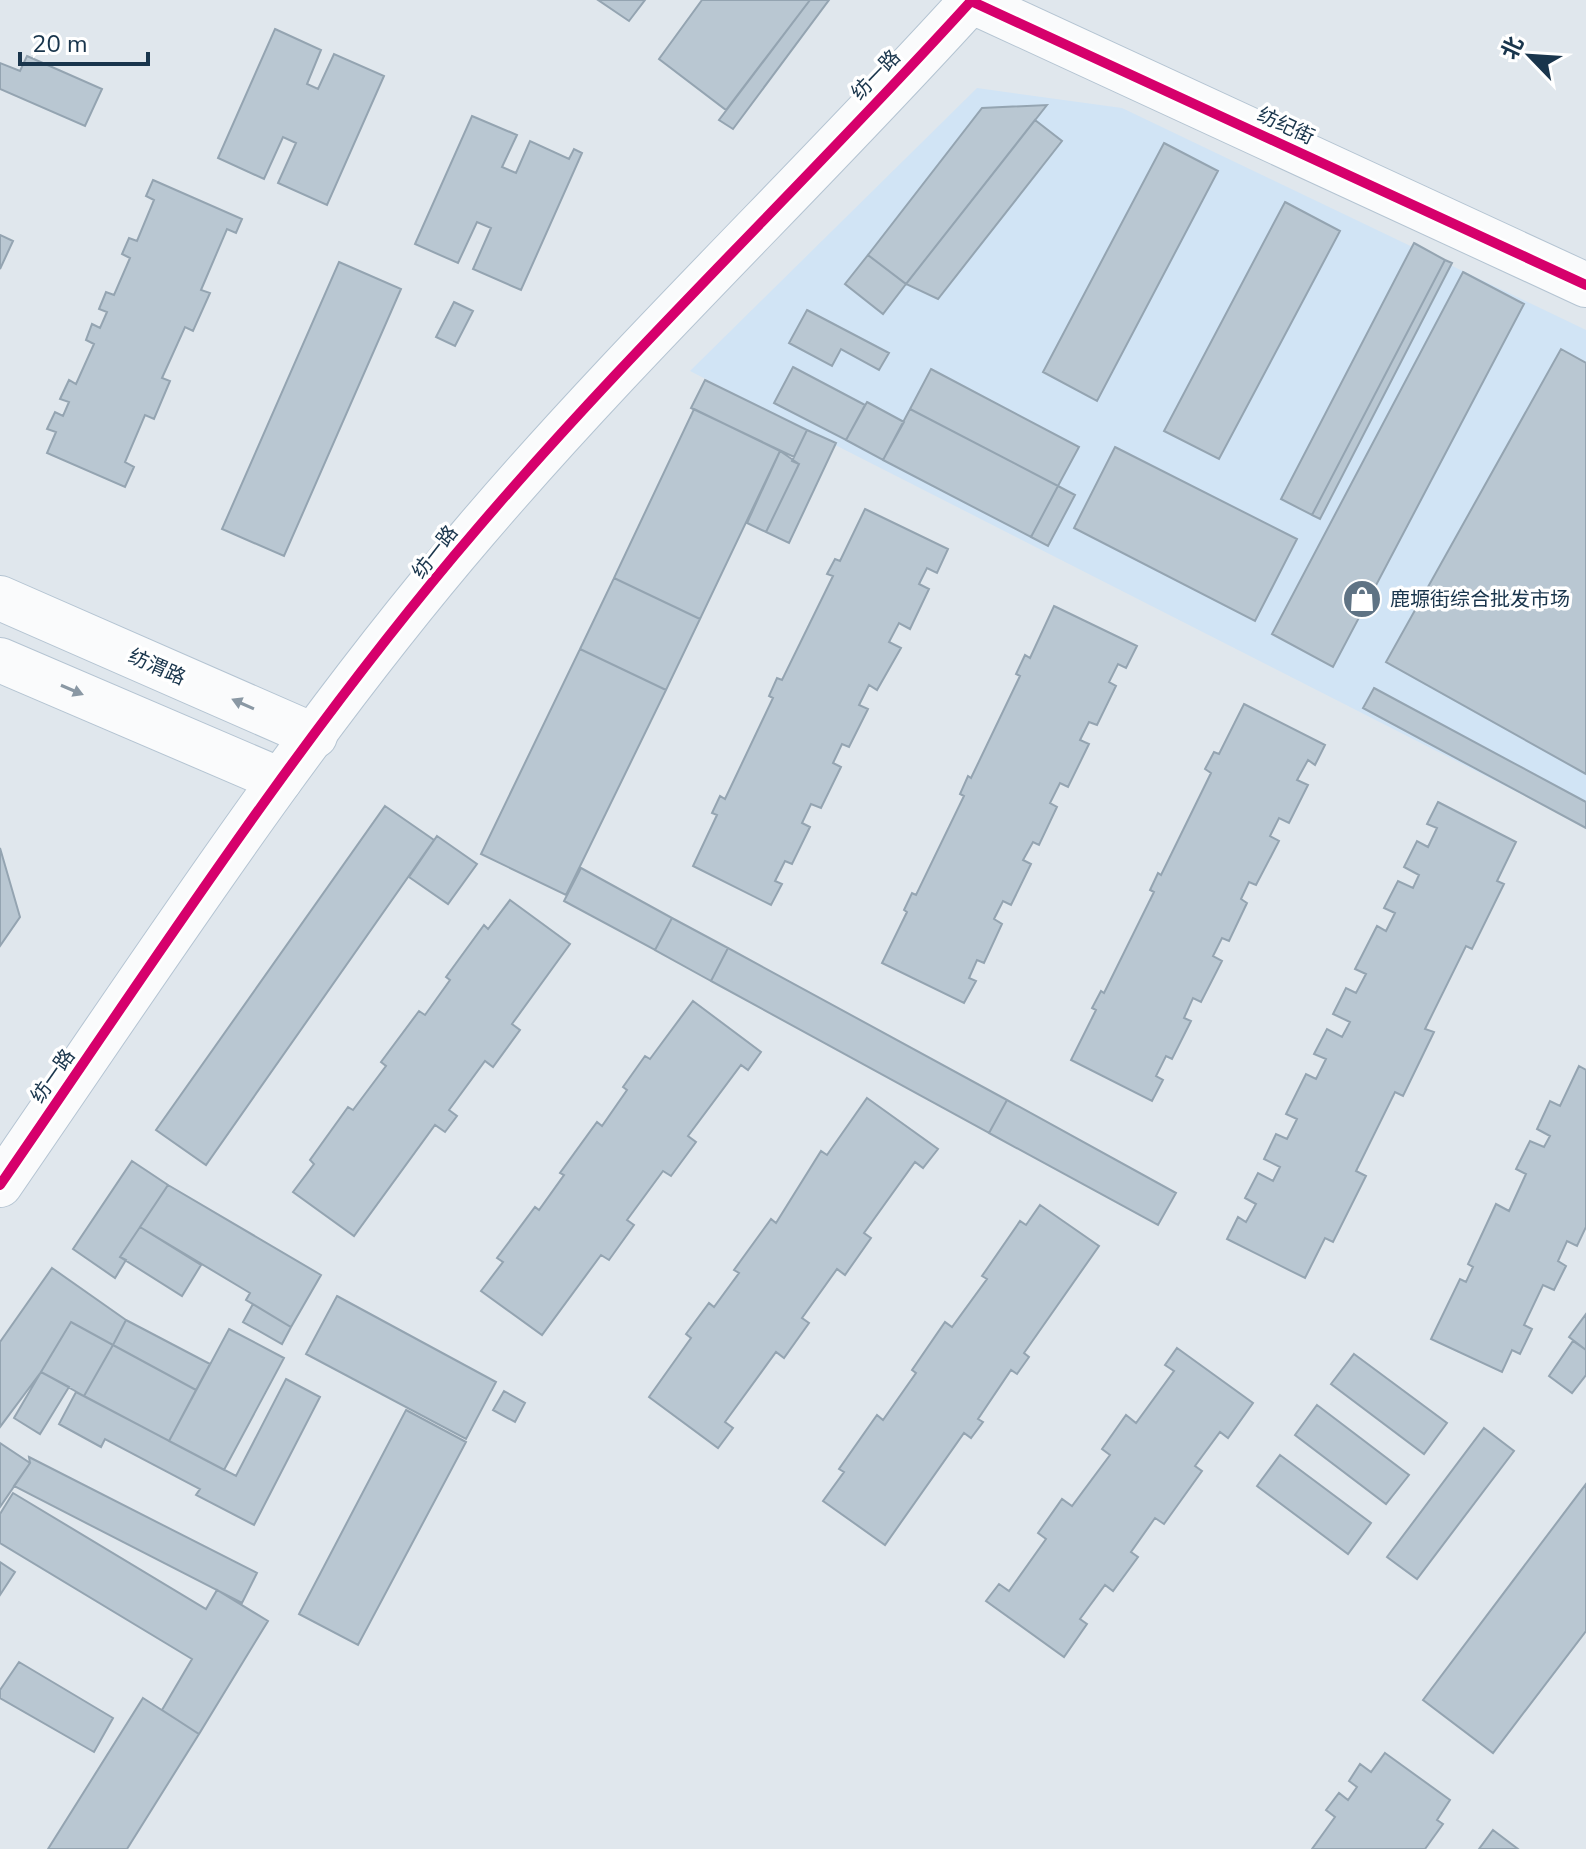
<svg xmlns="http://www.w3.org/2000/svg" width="1586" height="1849" font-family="'Nunito Sans','Noto Sans SC',sans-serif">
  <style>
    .built { fill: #d1e4f5 }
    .building { fill: #b9c7d2; stroke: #94a4b1; stroke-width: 2 }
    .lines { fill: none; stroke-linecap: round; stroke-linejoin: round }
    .minor-casing { stroke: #b4c4d2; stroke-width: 46 }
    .major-casing { stroke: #b4c4d2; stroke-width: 46 }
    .minor { stroke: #fafbfc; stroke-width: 44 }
    .major { stroke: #fafbfc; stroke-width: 44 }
    .cycleway-casing { stroke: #fff; stroke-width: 15 }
    .cycleway { stroke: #d6006c; stroke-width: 10 }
    .oneway { fill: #8a98a4 }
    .labels { text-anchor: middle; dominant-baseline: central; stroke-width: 7; stroke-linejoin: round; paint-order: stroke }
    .street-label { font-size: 20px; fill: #19354c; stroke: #fff }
    .poi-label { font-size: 20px; fill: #19354c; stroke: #fff; text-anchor: start }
  </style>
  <rect width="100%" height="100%" fill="#e0e7ed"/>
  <path class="built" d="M977,88L1122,108L1586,330V827L690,371Z"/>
  <path class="building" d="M598,0H645L629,21Z
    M702,0H810L726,110L659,59Z
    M810,0H829L733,129L719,120Z
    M275,29L321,50L307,84L318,89L334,54L384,76L327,205L278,183L296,143L283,137L264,179L218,158Z
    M27,56L102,89L85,126L0,89V63L20,71Z
    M1047,105L906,284L868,255L982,108Z
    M472,116L517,135L502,167L516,173L530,141L569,159L574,149L582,153L521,290L473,269L491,228L477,222L458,263L415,244Z
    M1035,120L1062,141L938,299L906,284Z
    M1164,143L1218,171L1097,401L1043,372Z
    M153,180L242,219L236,233L227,229L201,290L210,293L193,331L185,327L162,378L170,381L154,419L145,415L125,462L134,467L125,487L47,453L56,432L47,429L55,412L63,416L69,402L60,399L69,380L76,384L94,344L86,340L92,324L100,328L107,312L99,309L106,292L114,295L130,258L122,254L129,238L137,241L154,200L146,196Z
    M1285,202L1340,231L1219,459L1164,431Z
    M0,235L13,241L0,269Z
    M1414,243L1445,260L1312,515L1281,499Z
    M868,255L906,284L883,314L845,284Z
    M1445,260L1452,263L1320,519L1312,515Z
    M339,262L401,289L284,556L222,529Z
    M1463,272L1524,304L1333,667L1272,634Z
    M454,302L473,311L455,346L436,337Z
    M807,310L889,353L879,370L841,349L832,366L789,343Z
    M1561,349L1586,363V774L1386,662Z
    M793,367L865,405L846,440L774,403Z
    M931,369L1079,447L1058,486L910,409Z
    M705,380L807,430L794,457L691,408Z
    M867,402L904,422L883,460L846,440Z
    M694,409L780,451L700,619L614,578Z
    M910,409L1058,486L1031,537L883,460Z
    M807,430L836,443L789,543L766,532L799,464L792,461Z
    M1115,447L1297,539L1255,621L1074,528Z
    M780,451L799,464L766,532L747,523Z
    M1058,486L1075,495L1048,546L1031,537Z
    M865,509L948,549L937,573L927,568L919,584L929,589L910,629L899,623L889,642L901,648L877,690L869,685L859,705L868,709L849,747L842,744L833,763L841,767L821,808L811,804L802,823L810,827L792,864L785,861L775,881L782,884L771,905L693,866L717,815L712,813L720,796L725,799L773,698L769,696L777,678L782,680L833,576L827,574L835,559L840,561Z
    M614,578L700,619L666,690L580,649Z
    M1054,606L1137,646L1126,668L1118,664L1109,682L1116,686L1097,725L1089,722L1080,740L1089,744L1068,787L1060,783L1050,803L1057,807L1039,845L1033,842L1023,860L1031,864L1011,905L1003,901L994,919L1002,924L984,963L977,960L969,978L976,981L964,1003L882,963L907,912L904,910L912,893L916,895L964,796L960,794L968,776L971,778L1020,676L1016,674L1025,655L1030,658Z
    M580,649L666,690L566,895L481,854Z
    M1374,688L1586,802V828L1363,708Z
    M1244,704L1325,745L1315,765L1308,760L1297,780L1308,785L1289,823L1279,818L1270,836L1279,841L1256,885L1249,882L1241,899L1247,903L1229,941L1222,938L1213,956L1222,961L1201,1002L1193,998L1184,1018L1191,1021L1172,1059L1166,1056L1156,1076L1163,1080L1152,1101L1071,1060L1096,1010L1092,1008L1101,991L1104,993L1154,892L1150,890L1158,873L1161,875L1211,773L1205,769L1214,752L1219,754Z
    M1438,802L1516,842L1497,881L1504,884L1472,949L1466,946L1425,1029L1434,1032L1403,1096L1395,1092L1356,1171L1366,1176L1333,1242L1325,1238L1305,1278L1227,1239L1238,1217L1246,1222L1256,1204L1245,1198L1258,1173L1273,1181L1280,1167L1264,1159L1276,1134L1287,1139L1297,1119L1286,1114L1306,1074L1316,1079L1326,1059L1314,1054L1327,1029L1342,1037L1350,1022L1333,1014L1346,988L1356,993L1366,974L1355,969L1377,926L1386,931L1395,913L1384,908L1398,881L1413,888L1419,875L1404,867L1417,841L1428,847L1437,828L1427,824Z
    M385,806L434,840L206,1165L156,1130Z
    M437,836L477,864L448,904L409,877Z
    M0,848L20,917L0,946Z
    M581,868L672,918L655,950L564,901Z
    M510,900L570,944L512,1024L520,1030L493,1067L485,1061L449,1110L457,1116L445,1132L435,1125L354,1236L293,1192L314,1164L310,1160L348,1107L353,1110L386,1066L381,1062L419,1011L425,1015L450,980L446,977L484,925L488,929Z
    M672,918L728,948L711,981L655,950Z
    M728,948L1007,1100L989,1133L711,981Z
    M693,1001L761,1052L748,1070L741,1065L688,1136L696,1142L671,1176L663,1171L627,1220L634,1225L609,1260L601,1255L542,1335L481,1291L503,1262L497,1258L535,1207L539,1210L564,1175L560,1173L597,1122L602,1126L627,1090L623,1087L645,1056L650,1059Z
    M1579,1066L1586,1070V1227L1577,1246L1567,1241L1558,1261L1566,1266L1554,1290L1543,1285L1524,1325L1532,1329L1520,1354L1512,1350L1502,1372L1431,1339L1460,1279L1466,1282L1473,1267L1468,1264L1496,1204L1509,1211L1526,1174L1516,1169L1530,1141L1544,1147L1550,1136L1537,1129L1550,1101L1560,1106Z
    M867,1098L938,1149L923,1168L915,1162L864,1233L871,1238L845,1275L837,1269L802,1318L809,1323L784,1358L776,1352L725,1422L733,1428L718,1448L649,1397L691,1338L686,1334L709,1303L714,1307L739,1273L734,1270L771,1219L776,1223L821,1151L827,1155Z
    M1007,1100L1176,1193L1158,1225L989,1133Z
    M132,1161L168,1185L120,1257L126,1260L115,1278L73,1249Z
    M168,1185L321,1275L291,1327L246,1300L250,1293L140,1227Z
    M1040,1205L1099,1246L1024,1353L1029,1357L1017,1374L1011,1370L978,1419L983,1422L971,1438L964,1433L885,1545L823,1501L844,1472L839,1469L877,1415L883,1420L916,1373L912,1370L945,1322L952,1327L987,1279L982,1276L1020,1221L1026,1225Z
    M140,1227L201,1265L182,1296L120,1257Z
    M52,1268L126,1320L113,1345L71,1322L41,1372L0,1427V1342Z
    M337,1296L496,1382L466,1439L306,1354Z
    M253,1304L291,1327L282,1344L243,1322Z
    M1586,1314V1350L1569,1337Z
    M126,1320L210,1364L196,1390L113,1345Z
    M71,1322L113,1345L84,1396L41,1372Z
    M229,1329L284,1358L224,1470L169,1441Z
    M1573,1341L1586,1350V1375L1572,1393L1549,1376Z
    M113,1345L196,1390L169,1441L84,1396Z
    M1177,1348L1253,1403L1228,1438L1220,1432L1195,1466L1202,1471L1164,1524L1155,1518L1131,1552L1138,1557L1113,1591L1105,1585L1080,1619L1087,1624L1064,1657L986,1601L999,1584L1009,1591L1046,1539L1038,1533L1062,1499L1072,1506L1110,1455L1102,1449L1126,1415L1136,1423L1174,1371L1165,1365Z
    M1354,1354L1447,1423L1424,1454L1331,1384Z
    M41,1372L69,1387L40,1434L14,1418Z
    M286,1379L320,1397L254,1525L196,1495L200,1489L105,1439L101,1447L59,1424L76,1392L236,1476Z
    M504,1391L525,1403L515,1422L493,1410Z
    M1317,1405L1409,1475L1386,1504L1295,1435Z
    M406,1410L466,1442L358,1645L299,1614Z
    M1484,1428L1514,1451L1417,1579L1387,1557Z
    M0,1443L30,1463L0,1507Z
    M1280,1455L1371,1523L1348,1554L1257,1486Z
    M29,1457L257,1573L242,1603L14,1486L30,1463Z
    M1586,1484V1631L1493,1753L1423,1700Z
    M13,1493L206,1609L217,1590L268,1621L199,1734L162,1710L192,1659L0,1543V1514Z
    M0,1562L15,1572L0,1595Z
    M19,1662L113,1718L94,1752L0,1698V1690Z
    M143,1698L199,1734L127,1849H48Z
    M1385,1753L1450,1800L1437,1820L1443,1824L1425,1849H1312L1335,1817L1326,1810L1339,1793L1348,1800L1357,1787L1349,1781L1360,1764L1371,1772Z
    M1493,1830L1518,1849H1479Z"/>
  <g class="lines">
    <defs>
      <path id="minor" d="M971,1L1586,285
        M0,1185C153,963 300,735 476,530C633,346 810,179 972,0"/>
      <path id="major" d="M0,598L315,736
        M0,660L280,780"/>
    </defs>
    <use href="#minor" class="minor-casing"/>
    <use href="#major" class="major-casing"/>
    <use href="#minor" class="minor"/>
    <use href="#major" class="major"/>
    <defs>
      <path id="cycleway" d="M971,1L1586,285
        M0,1185C153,963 300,735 476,530C633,346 810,179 972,0"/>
    </defs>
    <use href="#cycleway" class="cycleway-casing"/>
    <use href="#cycleway" class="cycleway"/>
  </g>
  <defs><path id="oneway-solid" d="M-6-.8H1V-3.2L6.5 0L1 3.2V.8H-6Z" transform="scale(2)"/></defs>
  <g class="oneway">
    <use href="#oneway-solid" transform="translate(72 690) rotate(23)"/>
    <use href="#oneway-solid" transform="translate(243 704) rotate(-156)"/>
  </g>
  <defs>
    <symbol id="shop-disc" viewBox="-11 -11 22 22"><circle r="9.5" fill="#5f7384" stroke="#fff"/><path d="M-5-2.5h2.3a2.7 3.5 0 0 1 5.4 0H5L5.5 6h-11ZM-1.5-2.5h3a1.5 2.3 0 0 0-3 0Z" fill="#fff"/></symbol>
  </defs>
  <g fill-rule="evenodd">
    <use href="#shop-disc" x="1340" y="577" width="44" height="44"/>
  </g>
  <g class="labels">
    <g class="street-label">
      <text transform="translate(876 75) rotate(-46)">纺一路</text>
      <text transform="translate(1286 126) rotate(25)">纺纪街</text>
      <text transform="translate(435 552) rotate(-52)">纺一路</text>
      <text transform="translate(157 667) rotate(24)">纺渭路</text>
      <text transform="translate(53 1076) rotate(-55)">纺一路</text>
    </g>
    <g class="poi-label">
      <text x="1390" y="599">鹿塬街综合批发市场</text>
    </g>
  </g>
  <g transform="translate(1530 56) rotate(295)" stroke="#ffffff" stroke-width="6" paint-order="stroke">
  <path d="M0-6L14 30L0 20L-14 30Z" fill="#19354c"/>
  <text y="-12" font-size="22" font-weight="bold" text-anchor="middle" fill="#19354c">北</text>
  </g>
  <path d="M20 52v12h128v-12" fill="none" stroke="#19354c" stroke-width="4"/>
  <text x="32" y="52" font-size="24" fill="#19354c" stroke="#ffffff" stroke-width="6" paint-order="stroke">20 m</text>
</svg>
